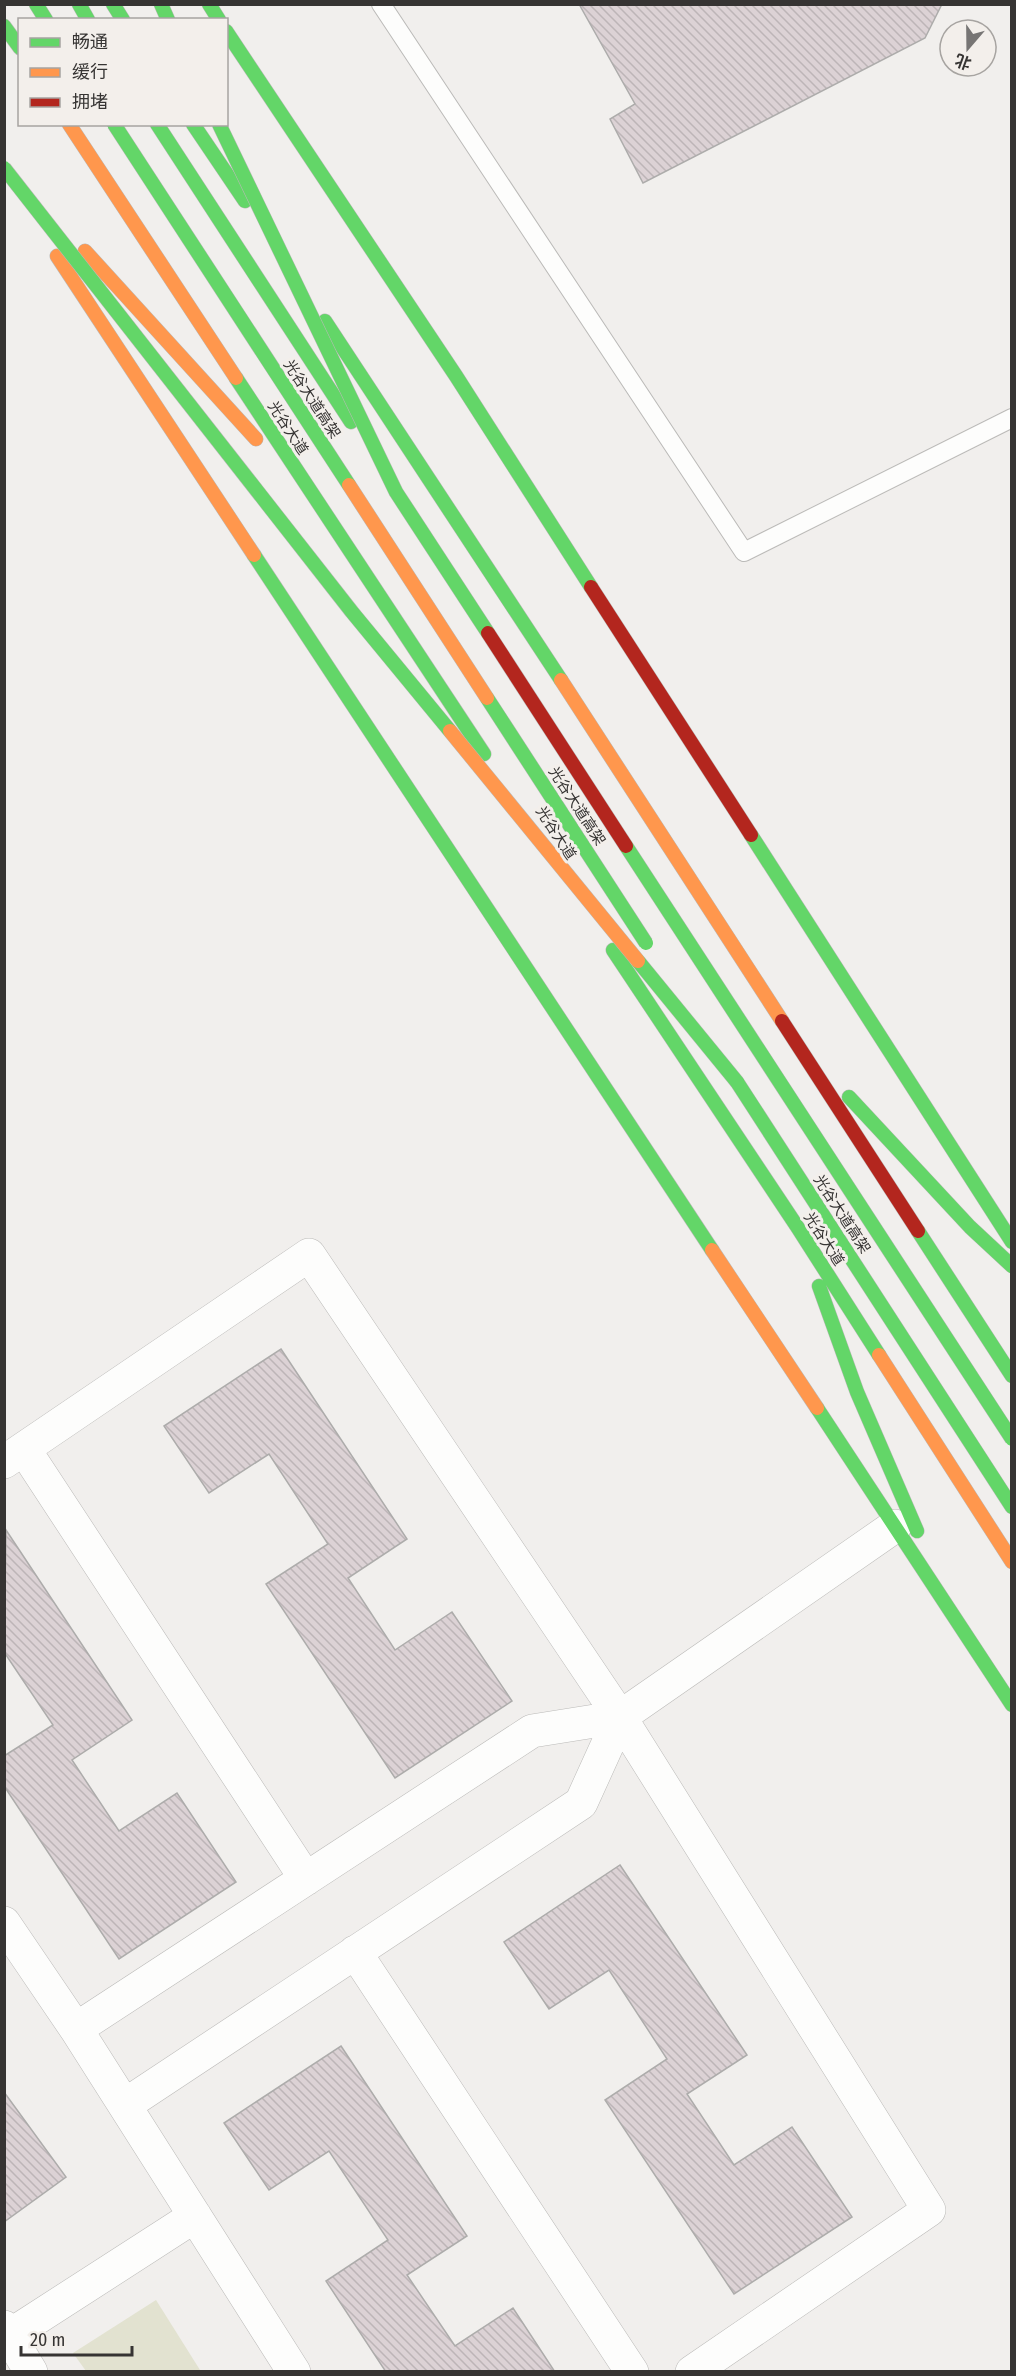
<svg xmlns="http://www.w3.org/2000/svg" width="1016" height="2376" font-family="'Fira Sans Condensed','Noto Sans SC',sans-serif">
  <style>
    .garden { fill: #e2e2d0 }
    .building { fill: url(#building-back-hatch); stroke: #adacab; stroke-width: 1.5 }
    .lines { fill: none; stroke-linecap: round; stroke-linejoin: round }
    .lane-casing { stroke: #bbbab8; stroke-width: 20 }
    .street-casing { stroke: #bbbab8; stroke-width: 34 }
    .fast-casing { stroke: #bbbab8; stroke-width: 15 }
    .slow-casing { stroke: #bbbab8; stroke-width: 15 }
    .jam-casing { stroke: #bbbab8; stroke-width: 15 }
    .lane { stroke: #fdfdfc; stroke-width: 18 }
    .street { stroke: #fdfdfc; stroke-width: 33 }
    .fast { stroke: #63d668; stroke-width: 14 }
    .slow { stroke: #ff974d; stroke-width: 14 }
    .jam { stroke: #b3261e; stroke-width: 14 }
    .fast-bridge-casing { stroke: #bbbab8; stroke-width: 15; stroke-linecap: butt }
    .slow-bridge-casing { stroke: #bbbab8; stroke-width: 15; stroke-linecap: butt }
    .jam-bridge-casing { stroke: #bbbab8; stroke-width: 15; stroke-linecap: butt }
    .fast-bridge { stroke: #63d668; stroke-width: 14 }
    .slow-bridge { stroke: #ff974d; stroke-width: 14 }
    .jam-bridge { stroke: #b3261e; stroke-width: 14 }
    .labels { text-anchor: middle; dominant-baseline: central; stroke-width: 6; stroke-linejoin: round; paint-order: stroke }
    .street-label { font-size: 15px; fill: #363433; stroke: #f3efeb }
  </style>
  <defs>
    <pattern id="building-back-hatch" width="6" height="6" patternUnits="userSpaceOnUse" patternTransform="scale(1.5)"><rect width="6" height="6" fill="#dcd2d5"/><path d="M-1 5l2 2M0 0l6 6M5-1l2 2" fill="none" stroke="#bdb5b7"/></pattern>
  </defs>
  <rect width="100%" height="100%" fill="#f1efed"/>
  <path class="garden" d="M156,2300L200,2370L86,2371L73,2353Z"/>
  <path class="building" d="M579,4H942L925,38L643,183L610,119L635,104Z
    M281,1349L407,1539L348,1578L395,1650L452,1612L512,1701L395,1778L266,1584L328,1544L269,1454L209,1493L164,1426Z
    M6,1530L132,1720L72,1760L119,1831L177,1793L236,1882L119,1959L4,1786V1756L53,1725L4,1652Z
    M620,1865L747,2055L687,2094L734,2165L792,2127L852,2217L734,2294L605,2100L667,2059L609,1970L549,2009L504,1942Z
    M341,2046L467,2236L407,2275L455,2346L513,2308L555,2372H386L326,2281L388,2240L329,2151L269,2190L224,2123Z
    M4,2092L66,2177L4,2222Z"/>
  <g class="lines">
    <defs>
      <path id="lane" d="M381,4L744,552L1012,418"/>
      <path id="street" d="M24,1449L306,1879
        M4,1462L309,1255L620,1717L929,2210L692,2372
        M4,1923L76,2029L294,2372
        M355,1952L632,2372
        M76,2029L532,1731L620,1717L895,1526
        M125,2105L581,1803L620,1717
        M4,2327L31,2372
        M9,2336L195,2216"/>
      <path id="fast" d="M36,4L46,20
        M79,4L88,20
        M113,4L123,20
        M161,4L168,20
        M209,4L219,20
        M4,26L20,48
        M226,31L456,376L591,587
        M157,124L351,422
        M193,124L245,201
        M325,321L561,680
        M236,378L484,754
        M254,555L712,1250
        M751,835L1012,1242
        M613,950L798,1228L879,1355
        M737,1082L1012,1507
        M849,1097L970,1227L1012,1266
        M918,1231L1012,1376
        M819,1286L857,1392L917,1531
        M817,1408L1012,1705"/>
      <path id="slow" d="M69,124L236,378
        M85,251L256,439
        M57,256L254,555
        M561,680L782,1021
        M712,1250L817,1408
        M879,1355L1012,1562"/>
      <path id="jam" d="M591,587L751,835
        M782,1021L918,1231"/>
    </defs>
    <use href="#lane" class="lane-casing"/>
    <use href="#street" class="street-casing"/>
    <use href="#fast" class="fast-casing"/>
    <use href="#slow" class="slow-casing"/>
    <use href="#jam" class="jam-casing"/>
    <use href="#lane" class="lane"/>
    <use href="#street" class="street"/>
    <use href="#fast" class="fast"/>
    <use href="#slow" class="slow"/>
    <use href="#jam" class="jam"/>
    <defs>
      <path id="fast-bridge" d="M114,124L349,485
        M219,124L396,492L488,633
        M4,168L352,612L450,731
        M487,698L646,943
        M626,846L1012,1439
        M638,961L737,1082"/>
      <path id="slow-bridge" d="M349,485L487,698
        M450,731L638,961"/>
      <path id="jam-bridge" d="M488,633L626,846"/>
    </defs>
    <use href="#fast-bridge" class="fast-bridge-casing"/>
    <use href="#slow-bridge" class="slow-bridge-casing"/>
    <use href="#jam-bridge" class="jam-bridge-casing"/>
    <use href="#fast-bridge" class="fast-bridge"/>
    <use href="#slow-bridge" class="slow-bridge"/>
    <use href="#jam-bridge" class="jam-bridge"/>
  </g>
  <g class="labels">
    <g class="street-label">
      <text transform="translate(312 399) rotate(57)">光谷大道高架</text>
      <text transform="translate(288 428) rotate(57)">光谷大道</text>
      <text transform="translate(577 806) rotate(57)">光谷大道高架</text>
      <text transform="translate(556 833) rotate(57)">光谷大道</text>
      <text transform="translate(842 1214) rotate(57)">光谷大道高架</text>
      <text transform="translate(824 1239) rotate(57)">光谷大道</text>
    </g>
  </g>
  <rect width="1016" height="2376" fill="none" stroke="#363433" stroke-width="12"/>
  <rect x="18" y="18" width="210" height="108" fill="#f3efeb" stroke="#a7a4a1" stroke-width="1.5"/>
  <rect x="30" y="38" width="30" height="9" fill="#63d668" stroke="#a7a4a1" stroke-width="1.5"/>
  <text x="72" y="48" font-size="18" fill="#363433">畅通</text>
  <rect x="30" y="68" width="30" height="9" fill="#ff974d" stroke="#a7a4a1" stroke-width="1.5"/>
  <text x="72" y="78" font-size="18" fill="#363433">缓行</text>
  <rect x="30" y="98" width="30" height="9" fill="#b3261e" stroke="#a7a4a1" stroke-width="1.5"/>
  <text x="72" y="108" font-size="18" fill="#363433">拥堵</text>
  <g transform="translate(968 48) rotate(200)"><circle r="28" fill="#f3efeb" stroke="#a7a4a1" stroke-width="1.5"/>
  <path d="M0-4.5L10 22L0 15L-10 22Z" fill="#777574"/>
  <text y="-9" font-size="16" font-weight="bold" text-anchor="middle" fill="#363433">北</text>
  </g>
  <path d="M21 2346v9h111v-9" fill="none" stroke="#363433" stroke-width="3"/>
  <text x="30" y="2346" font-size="18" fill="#363433" stroke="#f3efeb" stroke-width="4.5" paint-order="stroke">20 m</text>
</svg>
